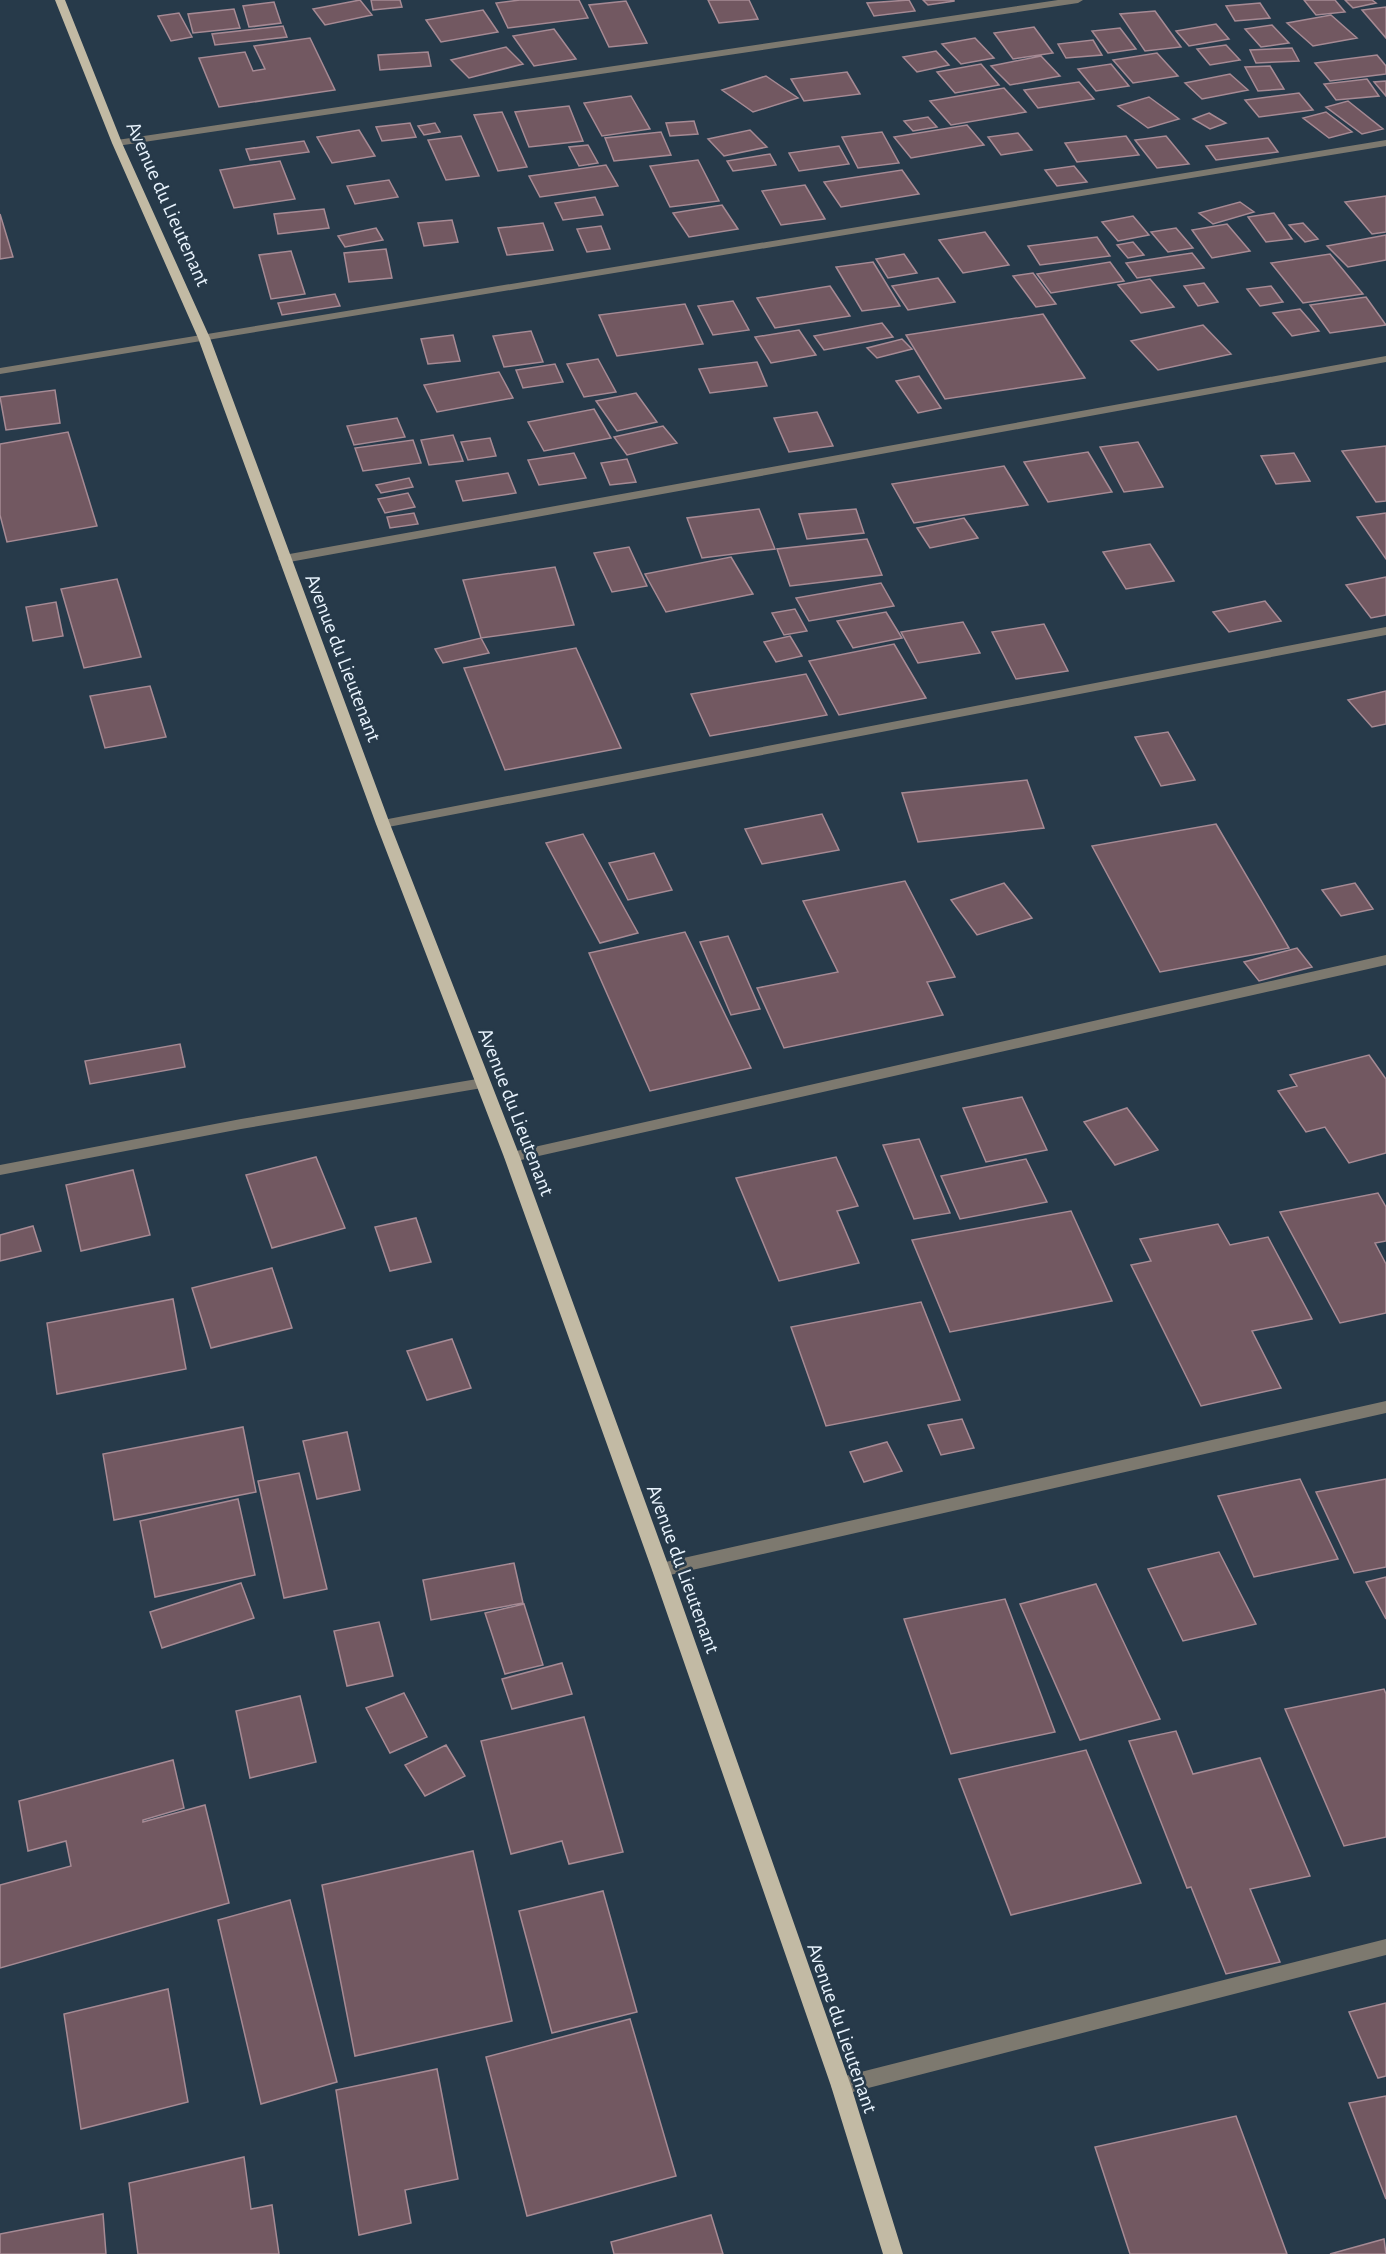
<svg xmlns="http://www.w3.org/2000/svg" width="1386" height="2254" font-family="'Alegreya Sans',sans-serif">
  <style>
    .building { fill: #725861; stroke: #a68a94; stroke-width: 1.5 }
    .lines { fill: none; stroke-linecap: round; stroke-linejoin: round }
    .minor { fill: #7d796f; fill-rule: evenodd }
    .major { fill: #c2baa4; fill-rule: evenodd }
    .labels { text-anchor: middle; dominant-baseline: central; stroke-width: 5; stroke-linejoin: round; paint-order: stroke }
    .street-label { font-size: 21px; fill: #e8f3fd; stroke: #273a4a }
  </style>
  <rect width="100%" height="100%" fill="#273a4a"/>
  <path class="building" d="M360,0L372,15L325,25L313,9Z
    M371,0H400L402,7L373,10Z
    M520,0H579L588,18L508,28L496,3Z
    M708,0H749L758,19L719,23Z
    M909,0L915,11L874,16L867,3Z
    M923,0H954V1L928,5Z
    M1304,0H1335L1345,12L1316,15Z
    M1345,0H1372L1376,3L1353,8Z
    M626,1L647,43L609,47L589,5Z
    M274,2L281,23L249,27L243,6Z
    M1260,3L1270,18L1235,21L1226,6Z
    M1386,7V38L1362,10Z
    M234,9L240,28L193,33L188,14Z
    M483,10L498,32L441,42L426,20Z
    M1155,11L1181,47L1145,51L1120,14Z
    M179,13L192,37L171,41L158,16Z
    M1331,15L1357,38L1313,46L1287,23Z
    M1216,24L1229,39L1189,46L1176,31Z
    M1272,25L1289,43L1261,47L1245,29Z
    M283,26L287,37L215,45L212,34Z
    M1034,27L1053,53L1013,59L994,33Z
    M1120,28L1136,49L1108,53L1092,31Z
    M554,29L576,59L534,66L513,36Z
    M310,38L335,90L219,107L199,58L245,52L253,71L265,69L254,46Z
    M975,38L994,58L961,64L942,44Z
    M1093,40L1102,55L1066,58L1058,44Z
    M1226,45L1240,60L1210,65L1197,49Z
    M506,47L523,64L469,78L451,60Z
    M1292,48L1299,61L1256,63L1250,50Z
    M936,51L949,65L917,72L903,57Z
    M428,52L431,66L380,70L378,55Z
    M1157,53L1178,76L1133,83L1113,60Z
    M1377,55L1386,66V74L1330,81L1315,63Z
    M1041,56L1060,76L1010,85L991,66Z
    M981,64L999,85L955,93L937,72Z
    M1111,64L1129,86L1096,91L1078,69Z
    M1270,66L1284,89L1258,91L1245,67Z
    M847,72L860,94L804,101L791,79Z
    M1230,74L1248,90L1202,99L1185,83Z
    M766,76L798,98L753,112L722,90Z
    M1367,79L1379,96L1336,100L1324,84Z
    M1386,81V96L1374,82Z
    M1079,82L1094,99L1038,108L1024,90Z
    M1004,88L1026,112L951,125L930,101Z
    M1299,93L1313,110L1259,117L1245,100Z
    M631,96L650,129L602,136L584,103Z
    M1149,97L1179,119L1148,128L1118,106Z
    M1348,101L1383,129L1362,134L1326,107Z
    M569,106L583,141L529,147L515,112Z
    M502,112L527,167L498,171L474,115Z
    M1326,112L1352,132L1329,138L1303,118Z
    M1209,113L1226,123L1210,129L1193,119Z
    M928,117L937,127L913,131L904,121Z
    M694,121L698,134L670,136L666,123Z
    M410,123L416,137L382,141L376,127Z
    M435,123L440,132L424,135L418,126Z
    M967,125L984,145L911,158L894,137Z
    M359,130L375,156L332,163L317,137Z
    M750,130L767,147L724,156L708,139Z
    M661,132L671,155L614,161L605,138Z
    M882,132L899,163L858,168L842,137Z
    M1018,133L1032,150L1001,155L988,137Z
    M461,136L479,176L446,180L428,140Z
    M1126,136L1139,155L1077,162L1065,143Z
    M1166,136L1189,164L1157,168L1135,140Z
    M1268,138L1278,152L1216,160L1206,146Z
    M304,141L309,152L250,160L246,149Z
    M588,145L598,163L579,166L569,147Z
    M839,146L849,164L799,171L789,153Z
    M770,154L776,165L733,171L727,161Z
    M698,160L719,201L670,207L650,166Z
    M280,161L295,199L234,208L220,170Z
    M606,165L618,186L540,197L529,176Z
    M1074,166L1087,182L1057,186L1045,170Z
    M902,170L919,194L841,207L824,182Z
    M389,180L398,197L355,204L347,186Z
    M805,185L825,219L781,225L762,191Z
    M1386,196V232L1372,234L1345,202Z
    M595,197L603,215L563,220L555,203Z
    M1240,202L1254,212L1213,224L1199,213Z
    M722,205L738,229L689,237L673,213Z
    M324,209L329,228L278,234L274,214Z
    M1274,213L1292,239L1266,242L1248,217Z
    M0,214L13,257L0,259Z
    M1133,216L1149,235L1118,241L1102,222Z
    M452,220L458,242L424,246L418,223Z
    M543,223L553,250L507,255L498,228Z
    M1303,223L1318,239L1305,242L1289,225Z
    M1227,224L1250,251L1212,258L1192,230Z
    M601,226L610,249L587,252L577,229Z
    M376,228L383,240L345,247L338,236Z
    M1176,228L1193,248L1168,252L1151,232Z
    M985,232L1009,265L963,273L939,240Z
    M1386,235V260L1348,267L1327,246Z
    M1097,237L1110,256L1040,265L1028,246Z
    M1133,242L1144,255L1128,258L1117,245Z
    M386,249L392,278L349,282L344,253Z
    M291,251L305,294L271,299L259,255Z
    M1192,253L1204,268L1137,278L1126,263Z
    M904,254L917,273L888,278L876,259Z
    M1330,254L1363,294L1303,303L1271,263Z
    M873,262L900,306L862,311L836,267Z
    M1110,262L1124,281L1051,293L1037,274Z
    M1033,273L1056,304L1036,307L1013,276Z
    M938,278L955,302L908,310L892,286Z
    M1150,279L1174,307L1141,313L1118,285Z
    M1204,283L1218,302L1198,306L1184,286Z
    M830,286L850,316L775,328L757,298Z
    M1271,286L1283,302L1260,306L1247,289Z
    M335,294L340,306L282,315L278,303Z
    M1366,297L1386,325L1330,333L1310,305Z
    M733,301L749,330L713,335L698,306Z
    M685,304L703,344L617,356L599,315Z
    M1300,309L1319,331L1292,336L1273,313Z
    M1043,314L1085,378L945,399L906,335Z
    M882,323L893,337L824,350L814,336Z
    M1203,325L1231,354L1158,370L1131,341Z
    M799,330L816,355L771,363L755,337Z
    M531,331L543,362L504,367L493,336Z
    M453,335L460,361L428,364L421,339Z
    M902,339L912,349L877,358L867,348Z
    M598,359L616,392L584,397L567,364Z
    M757,362L767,386L710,393L699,369Z
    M555,364L563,382L523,388L516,370Z
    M499,372L513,398L437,412L424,385Z
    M919,376L941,408L918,413L896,381Z
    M55,390L60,423L6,430L0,397Z
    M636,393L657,422L617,431L596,401Z
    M594,409L611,438L544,451L528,422Z
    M817,412L833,446L789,452L774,418Z
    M397,418L405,437L354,445L347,426Z
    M663,426L677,443L627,455L614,437Z
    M68,432L97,526L7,542L0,515V444Z
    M453,435L463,461L429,465L421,440Z
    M490,438L496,456L468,460L461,442Z
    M413,440L421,463L363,471L355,448Z
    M1138,442L1163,487L1124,492L1100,447Z
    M1386,446V501L1376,502L1342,451Z
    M1088,452L1112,492L1048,502L1024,462Z
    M574,453L586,478L539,485L528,460Z
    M1294,453L1310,481L1276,484L1261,456Z
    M627,459L636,482L610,485L601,463Z
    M1004,466L1028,505L914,523L892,484Z
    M508,473L516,493L463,501L456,481Z
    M409,478L413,487L381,493L376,485Z
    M408,493L415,507L385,513L378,499Z
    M759,509L775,549L702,558L687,518Z
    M856,509L864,533L807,539L799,514Z
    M414,513L418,524L390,528L387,517Z
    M1386,513V559L1357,517Z
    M964,518L978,538L930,548L917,528Z
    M867,539L882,575L790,586L777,549Z
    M1150,544L1174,581L1126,589L1103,552Z
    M629,547L647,586L612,592L594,553Z
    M731,557L753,594L666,612L645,574Z
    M555,567L574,625L481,638L463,580Z
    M1386,577V615L1371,618L1346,585Z
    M117,579L141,657L84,668L61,589Z
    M881,583L894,606L809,621L796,598Z
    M1265,601L1281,621L1229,632L1213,612Z
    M56,602L63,636L33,641L26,607Z
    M795,609L807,631L784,635L772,613Z
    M886,612L902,638L853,648L837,621Z
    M963,622L980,653L918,663L901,632Z
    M1044,624L1068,671L1016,679L992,632Z
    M790,636L802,656L776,662L764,642Z
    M481,638L489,653L443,663L435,649Z
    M894,644L926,698L839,715L809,661Z
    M576,648L621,748L505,770L464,668Z
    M806,674L827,715L710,736L691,694Z
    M150,686L166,737L105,748L90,696Z
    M1386,691V724L1372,727L1348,700Z
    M1168,732L1195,780L1161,786L1135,737Z
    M1027,780L1044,828L918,842L902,793Z
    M822,814L839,850L762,864L745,829Z
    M1216,824L1289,948L1160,972L1092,846Z
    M583,834L638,933L600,943L546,843Z
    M654,853L672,890L628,900L609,863Z
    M905,881L955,977L927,982L943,1015L784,1048L757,988L838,972L803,901Z
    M1004,883L1032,918L977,935L951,900Z
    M1355,883L1373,909L1341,916L1322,890Z
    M685,932L751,1068L650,1091L589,953Z
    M728,936L760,1009L731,1015L700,942Z
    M1297,948L1312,967L1259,981L1244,962Z
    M180,1044L185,1067L90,1084L85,1061Z
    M1369,1055L1386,1079V1153L1349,1163L1325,1127L1306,1132L1278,1091L1297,1086L1290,1075Z
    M1022,1097L1047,1150L986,1162L963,1108Z
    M1127,1108L1158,1150L1115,1165L1084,1122Z
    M919,1139L950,1213L914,1219L883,1145Z
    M316,1157L345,1228L272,1248L246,1175Z
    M836,1157L858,1206L837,1211L859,1263L779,1281L736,1178Z
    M1026,1159L1047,1202L960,1219L941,1176Z
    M133,1170L150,1235L81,1251L66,1185Z
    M1378,1193L1386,1207V1241L1375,1243L1386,1264V1313L1340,1323L1280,1212Z
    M1071,1211L1112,1301L950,1332L912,1240Z
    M416,1218L431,1262L390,1271L375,1227Z
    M1218,1224L1230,1245L1268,1237L1312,1319L1252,1331L1281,1388L1201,1406L1131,1265L1151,1261L1140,1239Z
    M33,1226L41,1251L0,1261V1235Z
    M272,1268L292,1328L211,1348L192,1288Z
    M173,1299L186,1369L57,1394L47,1323Z
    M921,1302L960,1400L826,1426L791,1327Z
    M452,1339L471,1388L427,1400L407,1351Z
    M962,1419L974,1448L941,1455L928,1425Z
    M243,1427L256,1492L114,1520L103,1454Z
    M347,1432L360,1490L317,1499L303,1441Z
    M887,1442L902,1471L864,1482L850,1452Z
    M299,1473L327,1589L284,1598L258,1481Z
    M1300,1479L1338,1559L1254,1577L1218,1496Z
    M1386,1479V1567L1354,1573L1316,1492Z
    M238,1499L255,1575L155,1597L140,1521Z
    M1219,1552L1256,1624L1183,1641L1148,1569Z
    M514,1563L523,1603L431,1620L423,1580Z
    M1386,1577V1619L1366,1582Z
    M241,1583L254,1618L162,1648L150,1612Z
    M1096,1584L1160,1719L1080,1740L1020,1604Z
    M1005,1599L1055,1732L951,1754L904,1619Z
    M524,1604L543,1665L505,1674L485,1613Z
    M379,1622L393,1676L347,1686L334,1631Z
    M562,1663L572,1694L512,1709L502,1679Z
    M1384,1689L1386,1694V1837L1344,1846L1285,1709Z
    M404,1693L427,1737L390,1753L366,1708Z
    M300,1696L316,1762L250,1778L236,1711Z
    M584,1717L623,1852L569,1864L562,1841L511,1854L481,1741Z
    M1176,1731L1193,1774L1260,1758L1310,1876L1250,1889L1280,1962L1226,1974L1191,1887L1187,1888L1129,1741Z
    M446,1745L465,1776L425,1796L405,1765Z
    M1086,1750L1141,1883L1011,1915L959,1779Z
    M173,1760L184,1808L143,1820V1822L205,1805L229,1903L0,1968V1885L71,1866L66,1841L28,1851L19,1801Z
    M473,1851L512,2021L355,2056L322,1885Z
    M603,1891L637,2012L552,2033L519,1911Z
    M290,1900L337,2082L261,2104L218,1920Z
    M168,1989L188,2102L81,2129L64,2014Z
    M1386,2003V2076L1378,2078L1349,2012Z
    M630,2019L676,2176L527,2216L486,2057Z
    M437,2069L458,2179L405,2190L411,2223L359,2235L336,2090Z
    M1386,2096V2199L1349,2103Z
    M1236,2116L1287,2254H1130L1095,2147Z
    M244,2157L251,2209L272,2205L279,2254H138L129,2183Z
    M103,2214L106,2254H0V2234Z
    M711,2215L723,2254H614L611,2242Z
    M1384,2239L1386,2254H1330Z"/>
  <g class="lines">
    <path class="minor" d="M1058,0H1083L1078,3L117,146L112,143L117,140Z
      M1386,140V146L0,374V368Z
      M1386,356V362L284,563L278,559L284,555Z
      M1386,627V635L383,828L376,824L383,820Z
      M1386,955V965L512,1162L507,1161L504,1157L507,1153L512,1152Z
      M483,1078L490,1083L488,1087L241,1129L0,1175V1165L241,1119Z
      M1386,1401V1413L661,1577L655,1575L652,1570L655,1565L661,1563Z
      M1386,1939V1955L841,2095L834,2092L831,2086L834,2080L841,2077Z"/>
    <path class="major" d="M55,0H65L122,143L210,338L390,824L520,1157L670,1570L851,2086L903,2254H883L831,2086L652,1570L504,1157L376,824L198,338L112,143Z"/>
  </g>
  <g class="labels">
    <g class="street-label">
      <text transform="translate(168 204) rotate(66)">Avenue du Lieutenant</text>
      <text transform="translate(343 658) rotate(69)">Avenue du Lieutenant</text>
      <text transform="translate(516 1112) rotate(69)">Avenue du Lieutenant</text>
      <text transform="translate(683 1569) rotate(70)">Avenue du Lieutenant</text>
      <text transform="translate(842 2028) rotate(71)">Avenue du Lieutenant</text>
    </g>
  </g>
</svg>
